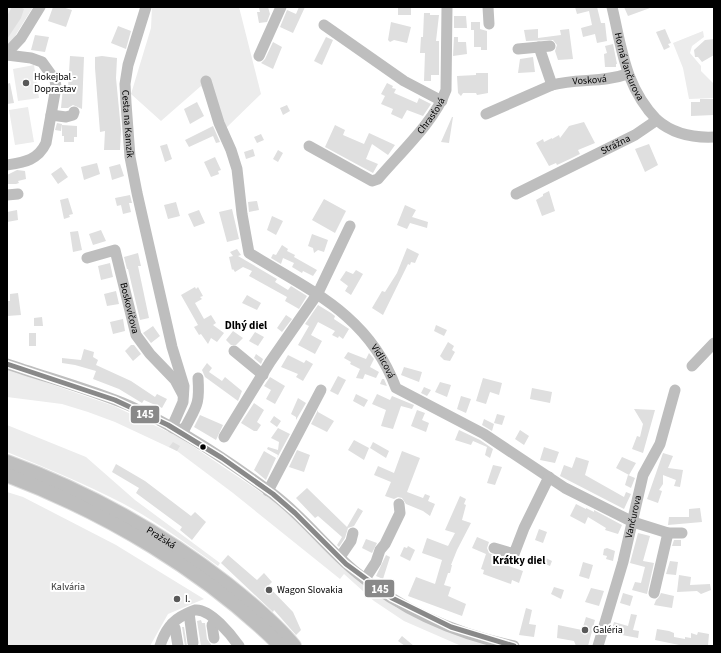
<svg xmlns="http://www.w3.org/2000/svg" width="721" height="653" font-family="'Source Sans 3',sans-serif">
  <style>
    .green { fill: #ececec }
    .building { fill: #dfdfdf }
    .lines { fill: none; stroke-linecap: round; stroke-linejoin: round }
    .major-casing { stroke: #dbdbdb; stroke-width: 16 }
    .minor { stroke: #bebebe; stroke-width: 11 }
    .major { stroke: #bebebe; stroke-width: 14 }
    .bus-1-casing { stroke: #fff; stroke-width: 8 }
    .bus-1 { stroke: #898989; stroke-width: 5 }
    .poi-dot { fill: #595959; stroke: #fff; stroke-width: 1.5 }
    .bus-dot { fill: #000; stroke: #fff; stroke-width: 1.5 }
    .labels { text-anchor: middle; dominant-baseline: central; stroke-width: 4; stroke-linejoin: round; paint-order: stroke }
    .street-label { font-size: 10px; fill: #000; stroke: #fff }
    .poi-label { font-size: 10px; fill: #000; stroke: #fff; text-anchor: start }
    .park-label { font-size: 10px; fill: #333; stroke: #fff }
    .neighbourhood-label { font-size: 11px; font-weight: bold; fill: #000; stroke: #fff }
    .line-badge { stroke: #fff; stroke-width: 1.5 }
    .badge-label { font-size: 11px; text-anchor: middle; font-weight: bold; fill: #fff }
  </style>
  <rect width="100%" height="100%" fill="#fff"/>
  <path class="green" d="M7,7H33L12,41L7,46Z
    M152,7H239L261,94L225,129L201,86L161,121L131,94L151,28Z
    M703,31L704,37L692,46L690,53L701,66V71L714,84V98L689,99L683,68L673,43Z
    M34,65L39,98L18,101L13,69Z
    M28,107L34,142L15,145L9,110Z
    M7,369L114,406L179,437L278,504L371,590L397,608L424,621L496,646L459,645L404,621L374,601L344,574L340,579L233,493L177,451L115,422L88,412L62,404L7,397Z
    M7,425L86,457L135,500L220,563L218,566C187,544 157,522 124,504C86,484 46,468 7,452Z
    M7,492L23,497L116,545L204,599L168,614L150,646H7Z"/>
  <path class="building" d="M12,7H20L24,9L21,18L7,39V16Z
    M53,7H62L72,10L66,27L48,21Z
    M268,7L270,14L267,22L259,23L257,12H260L259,8Z
    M299,7H305L293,33L280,27L287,10L296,14Z
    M398,7H411V15H398Z
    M575,7H597L601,23H605L607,41L597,43L595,34L583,37L581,28L592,25L589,11L577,14Z
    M624,7H650V8L628,16Z
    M424,13H430V15H439L436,41H439V75H431V81H424L425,53H420L421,37H423Z
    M454,16H466L467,28H454Z
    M391,22L411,27L407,43L394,40L390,42L388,40Z
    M471,22H480V29L487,31V50H481V47H474V30H471Z
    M118,26L131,31L126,49L111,43Z
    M538,29V38L561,35L560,30L569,29L573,59L558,60L555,51L557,45L553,40L526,41L524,30Z
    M665,29L671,43L668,44L670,47L664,50L656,32Z
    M35,35L49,37L45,52L31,50Z
    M326,37L333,40L322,65L314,61Z
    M454,37H458V42H466L467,54L453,56Z
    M714,39V55L702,62L698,57H695L694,50L705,40Z
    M273,42L282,47L273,69L261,63L265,59Z
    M613,44L617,64H616V67H605L604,54L607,53L605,46Z
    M70,56L84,57L82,109L73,105L68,108H61L63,87L68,88Z
    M102,56L117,58L116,78L121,130L120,150H104L105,131L100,132L95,68V57Z
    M533,57L535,72L518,73L520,59Z
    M476,73H488V93L477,95L476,93H463L461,96L458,93L457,76L476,75Z
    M10,83L14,103L7,104V84Z
    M387,83L393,86L392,88L396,89L394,93L417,103L419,98L431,104L423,116L407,110L402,119L391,114L393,109L381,104L385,96L381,94Z
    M700,99H714V115L691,116V102H700Z
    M197,102L204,116L190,124L184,109Z
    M287,105L290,111L283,115L280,108Z
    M452,117H453L449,143L441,142Z
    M584,122L595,143L578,150L580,154L572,158L557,165L556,163L549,166L536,143L543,139L544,142L552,138V139L559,135L560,138L569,126Z
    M57,123L62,124L61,131L55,130Z
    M62,125L77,126V137H74V142H64V136H62Z
    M335,125L345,130L343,135L364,144L369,133L395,145L388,155L372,144L366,159L378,164L373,173L325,147Z
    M213,126L220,142L216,143L213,136L189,147L185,140Z
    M261,134L264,140L257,143L254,137Z
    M167,144L172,159L165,162L160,146Z
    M649,144L658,165L645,172L635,149Z
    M253,149L255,156L246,159L244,152Z
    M278,150L283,153L278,162L273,159Z
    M215,157L221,170L218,171L219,174L211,177L204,162Z
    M97,163L100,174L84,180L81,167Z
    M120,164L124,176L112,180L109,167Z
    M61,167L68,177L58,184L51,174Z
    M17,170L25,171L26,179L18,181L19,183L16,184H7V175Z
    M549,191L555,211L542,216L536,200L543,196V194Z
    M130,195L132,203H129L131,212L123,214L121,205L117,206L115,198Z
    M68,198L73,214L69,215L70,217L64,219L60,200Z
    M324,199L346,211L335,233L312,220Z
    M257,201L259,210L249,212L248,202Z
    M176,202L180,216L168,219L164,205Z
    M405,205L416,210L412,217L428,222L427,228L410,223L407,229L397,225Z
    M232,209L239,239L227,242L219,212Z
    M17,210L18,220L7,222V212Z
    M199,210L205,223L194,227L188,214Z
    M272,216L283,221L276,235L267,230Z
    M101,230L106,241L93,245L89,234Z
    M78,231L82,250L73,252L70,232Z
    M312,234L328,240L324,252L318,250L314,253L313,248L308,246Z
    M282,245L288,249L287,251L295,255L294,257L317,270L313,276L303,271L302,273L292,267L294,263L283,258L281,264L271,258L273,254L276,255Z
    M407,248L419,254L415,263L411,262L410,265L408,264L383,315L372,308L382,291L385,292L397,273Z
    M237,249L241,255L238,256L277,279L275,282L288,290L291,286L307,296L299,309L285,301L287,297L249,276L252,271L243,267L235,272L233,269L232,270L229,257L233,256L230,252Z
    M138,253L141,266H138L149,318L140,320L128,269H127L124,257Z
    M110,263L113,277L101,280L98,266Z
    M356,270L363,274L351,295L345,291L348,286L340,280L346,271L353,274Z
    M195,287L196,289L198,287L203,296L200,297L202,299L195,303L204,319L211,315L216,323L213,325L224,333L217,342L211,338L208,344L201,334L199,335L194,327L198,325L181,295Z
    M116,291L119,304L107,306L104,294Z
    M18,293L21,315L7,316V301H10V294Z
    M247,295L261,303L257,310L242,303Z
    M318,305L331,313L335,316L334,319L349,329L343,339L339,336L338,338L332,335L335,331L318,322L311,335L322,341L315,354L298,345L309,326L305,324Z
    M286,315L292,319L282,332L277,328Z
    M42,317L43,326H34V318Z
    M123,319L125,331L113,334L110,322Z
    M436,325L447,330L444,336L434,331Z
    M153,326L160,336L151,343L143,333Z
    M233,331L243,338L236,345H231L226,340Z
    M255,332L264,337L258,346L249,341Z
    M29,333H36V346H29Z
    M448,342L454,346L452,350L455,352L450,361L444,360L440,356Z
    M131,345H134L141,354L133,361L125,351Z
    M84,349L94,352L93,357L98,360L96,365L131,381L155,397L157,394L167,399L162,408L144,400L142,403L119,389L93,379L96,371L75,365L62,363V358L81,360Z
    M348,352L366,359L369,353L374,359L370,367L379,372L376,378L365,374L363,379L356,378L360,369L350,364L351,362L344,358Z
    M256,354L263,359L261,364L254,358Z
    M288,355L304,363L306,360L313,364L303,381L296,377L298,374L281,367Z
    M207,363L212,368L209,372L222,381L225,377L242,391L238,401L205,377L202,370Z
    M404,367L422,372L419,382L401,375Z
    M338,376L346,380L338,395L330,391Z
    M270,377L285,386L275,404L266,399L271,390L264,386Z
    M483,378L502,383L499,395L490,392L486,404L476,401Z
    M382,379H384L387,386L380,384Z
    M440,382L451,385L447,397L435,392Z
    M424,387L431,390L427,396L421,393Z
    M532,388L552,392L550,403L530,399Z
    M356,394L368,400L364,407L353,401Z
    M377,394L390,400L392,396L414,405L412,409L401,406L393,429L381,426L386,410L372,404Z
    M461,396L471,399L466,413L457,409Z
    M298,398L306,403L296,420V417L291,414Z
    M254,403L264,410L257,422L261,425L257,431H254L241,423Z
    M634,409L655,410L643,453L632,449L637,436L640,437L643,424Z
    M318,410V412L334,421L327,432L311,424Z
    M417,410L425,413L422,420L429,423L426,432L411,426Z
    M497,414L505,416L502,425L494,423Z
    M200,415L223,425L216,440L194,427Z
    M274,416L281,421L277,427L270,422Z
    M484,419L494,424L492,431L482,425Z
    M278,428L290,434L277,458L278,455L267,449L268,447L278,450L279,442L271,438Z
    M459,430L480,440L493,449L490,458L485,455L487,447L473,441L471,445L455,440Z
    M520,430L529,436L524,445L515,439Z
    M354,440L369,448L364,460L348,450Z
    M173,442L180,446L177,451L169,447Z
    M373,442L389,451L386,458L370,448Z
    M544,447L559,452L555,463L540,460Z
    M297,450L310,455L304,472L289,467Z
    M264,451L276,458L266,480L254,470Z
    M402,451L420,458L407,492L423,498L425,494L430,496L428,501L435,504L430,516L423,511L406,504L402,498L398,497L394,499L385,496L391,482L374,475L378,466L394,473Z
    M663,453L673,456L668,468L683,470L680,487L674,486L676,480L663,475V484L659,490L662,491L658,503L647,499Z
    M576,457L589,461L585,475L624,497L626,492L631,494L624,509L560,476L564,465L572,468Z
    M622,457L636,463L629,475L616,468Z
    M116,464L145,481L191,516L195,512L206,522L192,540L180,530L182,527L136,493L139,488L112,472Z
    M493,465L502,467L495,485L487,483Z
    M628,475L635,478L631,488L625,485Z
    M307,488L347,527L358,508L363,511L354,526L348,528L345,538L339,547L337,545L342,537L318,516L315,518L296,498Z
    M460,496L466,499L464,504L466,505L462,520L471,523L457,550L451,565H452L450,573H448L444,585L451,587L448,596L466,604L462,616L408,596L416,577L435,584L442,560L422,553L427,538L448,546L455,533L445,530Z
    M576,504L586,509V508L594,512V510L622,525L618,534L605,530L606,528L588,517L585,524L570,516Z
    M700,508L702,522L668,525L669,517H689V509Z
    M539,529L547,532L543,543L535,540Z
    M638,533L650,536L643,561L654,563L647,594L632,590L635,582L641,583L645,567L630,563Z
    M477,537L489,542L487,548L489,553L496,556L494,561L523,571L519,583L512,580L511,584L483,574L484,570L481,569L486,554L472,548Z
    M366,539L377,543L372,553L362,548Z
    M674,540H681V546H672Z
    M408,546L415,550L410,561L400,556L404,547L407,548Z
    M607,548L615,551L613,561L606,559L607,556L603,555L604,549Z
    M228,555L257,580L264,573L272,582L268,586L293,612L301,630L296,635L274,610L273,612L221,563Z
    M386,555L390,557L383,579L376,576Z
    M546,558L552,561L550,566L543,563Z
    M670,561L678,562L676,575L666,574Z
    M583,562L593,565L589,579L579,576Z
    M679,575L691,577L690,585L710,584L711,590L701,594L697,591L677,592Z
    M554,587L564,590L561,599L551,594Z
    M591,588L604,591L599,606L585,602Z
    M623,593L633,596L630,606L620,603Z
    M661,593L674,596L672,608L654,605L656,600L659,597Z
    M526,608L532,610L529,624L536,625L534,637L519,635Z
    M631,614L637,615L633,630L639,631L638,638L611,633L614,622L628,626Z
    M586,617L595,620L588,646H576L574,641L557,638L558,625L582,630Z
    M201,620L202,623H205L207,639L212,646H201L197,621Z
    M182,627H184L187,646H185Z
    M657,629L669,631L674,633V637L685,639V637L691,638V633L697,635L698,632L709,634L708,646H684L655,640Z
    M402,636L414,646H405L398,641Z"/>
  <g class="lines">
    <defs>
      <g id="major">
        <path id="s9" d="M7,462C86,491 160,532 227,584C251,603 275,623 294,646"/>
        <path d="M7,475C107,513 205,571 281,646"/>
      </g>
    </defs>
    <use href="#major" class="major-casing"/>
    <g class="minor">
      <path id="s1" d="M146,7L128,65L125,84L126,103L130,157L137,193L172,347L184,386L183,402L172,427"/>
      <path d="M488,7L489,24"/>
      <path id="s2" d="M612,7C622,49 625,87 657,120"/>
      <path d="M324,25L404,81L442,101"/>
      <path d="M539,47L552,85"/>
      <path d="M518,49L550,46"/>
      <path d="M7,53L21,38L40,7"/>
      <path d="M7,55L31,58L42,62L55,80L56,87L46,143C38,160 25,162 7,165"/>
      <path d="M259,56L281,7"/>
      <path id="s3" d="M206,81L219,123L231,150L237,169L242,214L249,253C311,291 369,315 396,388L484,434L565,488L633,522L668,533H682"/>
      <path id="s4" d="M486,114L552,85C577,78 603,83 627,74"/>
      <path d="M51,115L66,117L73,115L74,112"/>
      <path id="s5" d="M309,146L372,181L378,179C400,153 435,121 446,90L447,7"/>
      <path id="s6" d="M516,194L635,135L657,120C673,134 692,138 714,137"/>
      <path d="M7,195L18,194"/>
      <path id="s7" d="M87,258L115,250L136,335L150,354L175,380L183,395"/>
      <path d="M234,351L263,375"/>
      <path d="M7,364C48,378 90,389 130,406C181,429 229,461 273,494C304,517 327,549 357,573C401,610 457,634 514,646"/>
      <path d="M692,366L714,343"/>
      <path d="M173,428L184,430C196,406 200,406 198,378"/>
      <path d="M224,437L270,362L318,293L350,226"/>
      <path d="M268,491L321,390"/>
      <path d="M494,548L514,554L524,528L549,477"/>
      <path d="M340,557L351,541L353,533"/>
      <path d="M365,579L376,562L380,550L385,544L400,513L399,504"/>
      <path d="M654,593L668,533"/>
      <path d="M189,613L193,643"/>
      <path d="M172,624L175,628L178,646"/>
      <path d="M214,638L212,625L216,621"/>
      <path d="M160,646C164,633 171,621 184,615C187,614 191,611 195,610C210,608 232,636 239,646"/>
      <path id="s8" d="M598,646L623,562L643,475L660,444L675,390"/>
    </g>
    <use href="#major" class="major"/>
    <defs>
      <path id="bus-1" d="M7,364L115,400L168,425L222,458L273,494L295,513L346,564L392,598L451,627L514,646"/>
    </defs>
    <use href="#bus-1" class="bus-1-casing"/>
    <use href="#bus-1" class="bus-1"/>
  </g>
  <g class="poi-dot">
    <circle cx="26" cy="83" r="4"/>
    <circle cx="269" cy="590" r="4"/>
    <circle cx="177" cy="599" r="4"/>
    <circle cx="585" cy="630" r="4"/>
  </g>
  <circle class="bus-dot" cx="203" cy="447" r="3.5"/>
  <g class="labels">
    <g class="street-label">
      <text stroke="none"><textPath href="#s2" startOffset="62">Horná Vančurova</textPath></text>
      <text stroke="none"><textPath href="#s4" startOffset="110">Vosková</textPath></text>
      <text stroke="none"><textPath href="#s5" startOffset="161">Chrasťová</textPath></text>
      <text stroke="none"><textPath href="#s1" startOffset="120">Cesta na Kamzík</textPath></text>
      <text stroke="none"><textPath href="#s6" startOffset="111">Strážna</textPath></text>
      <text stroke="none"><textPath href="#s7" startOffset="89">Boskovičova</textPath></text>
      <text stroke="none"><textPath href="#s3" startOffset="353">Vidlicová</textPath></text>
      <text stroke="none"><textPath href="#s8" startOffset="134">Vančurova</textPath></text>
      <text stroke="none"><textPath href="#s9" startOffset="172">Pražská</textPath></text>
    </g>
    <g class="poi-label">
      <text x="34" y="77">Hokejbal -<tspan x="34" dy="12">Doprastav</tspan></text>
      <text x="277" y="590">Wagon Slovakia</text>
      <text x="185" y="599">I.</text>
      <text x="593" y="630">Galéria</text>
    </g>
    <g class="park-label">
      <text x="68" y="587">Kalvária</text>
    </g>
    <g class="neighbourhood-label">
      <text x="246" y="325">Dlhý diel</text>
      <text x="519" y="560">Krátky diel</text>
    </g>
  </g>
  <g class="line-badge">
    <rect x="130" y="405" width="30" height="19" rx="4" fill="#898989"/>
    <rect x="364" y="579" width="31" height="19" rx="4" fill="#898989"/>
  </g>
  <g class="badge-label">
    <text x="145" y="418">145</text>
    <text x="380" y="593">145</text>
  </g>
  <rect width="721" height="653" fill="none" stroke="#000000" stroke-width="16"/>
</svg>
